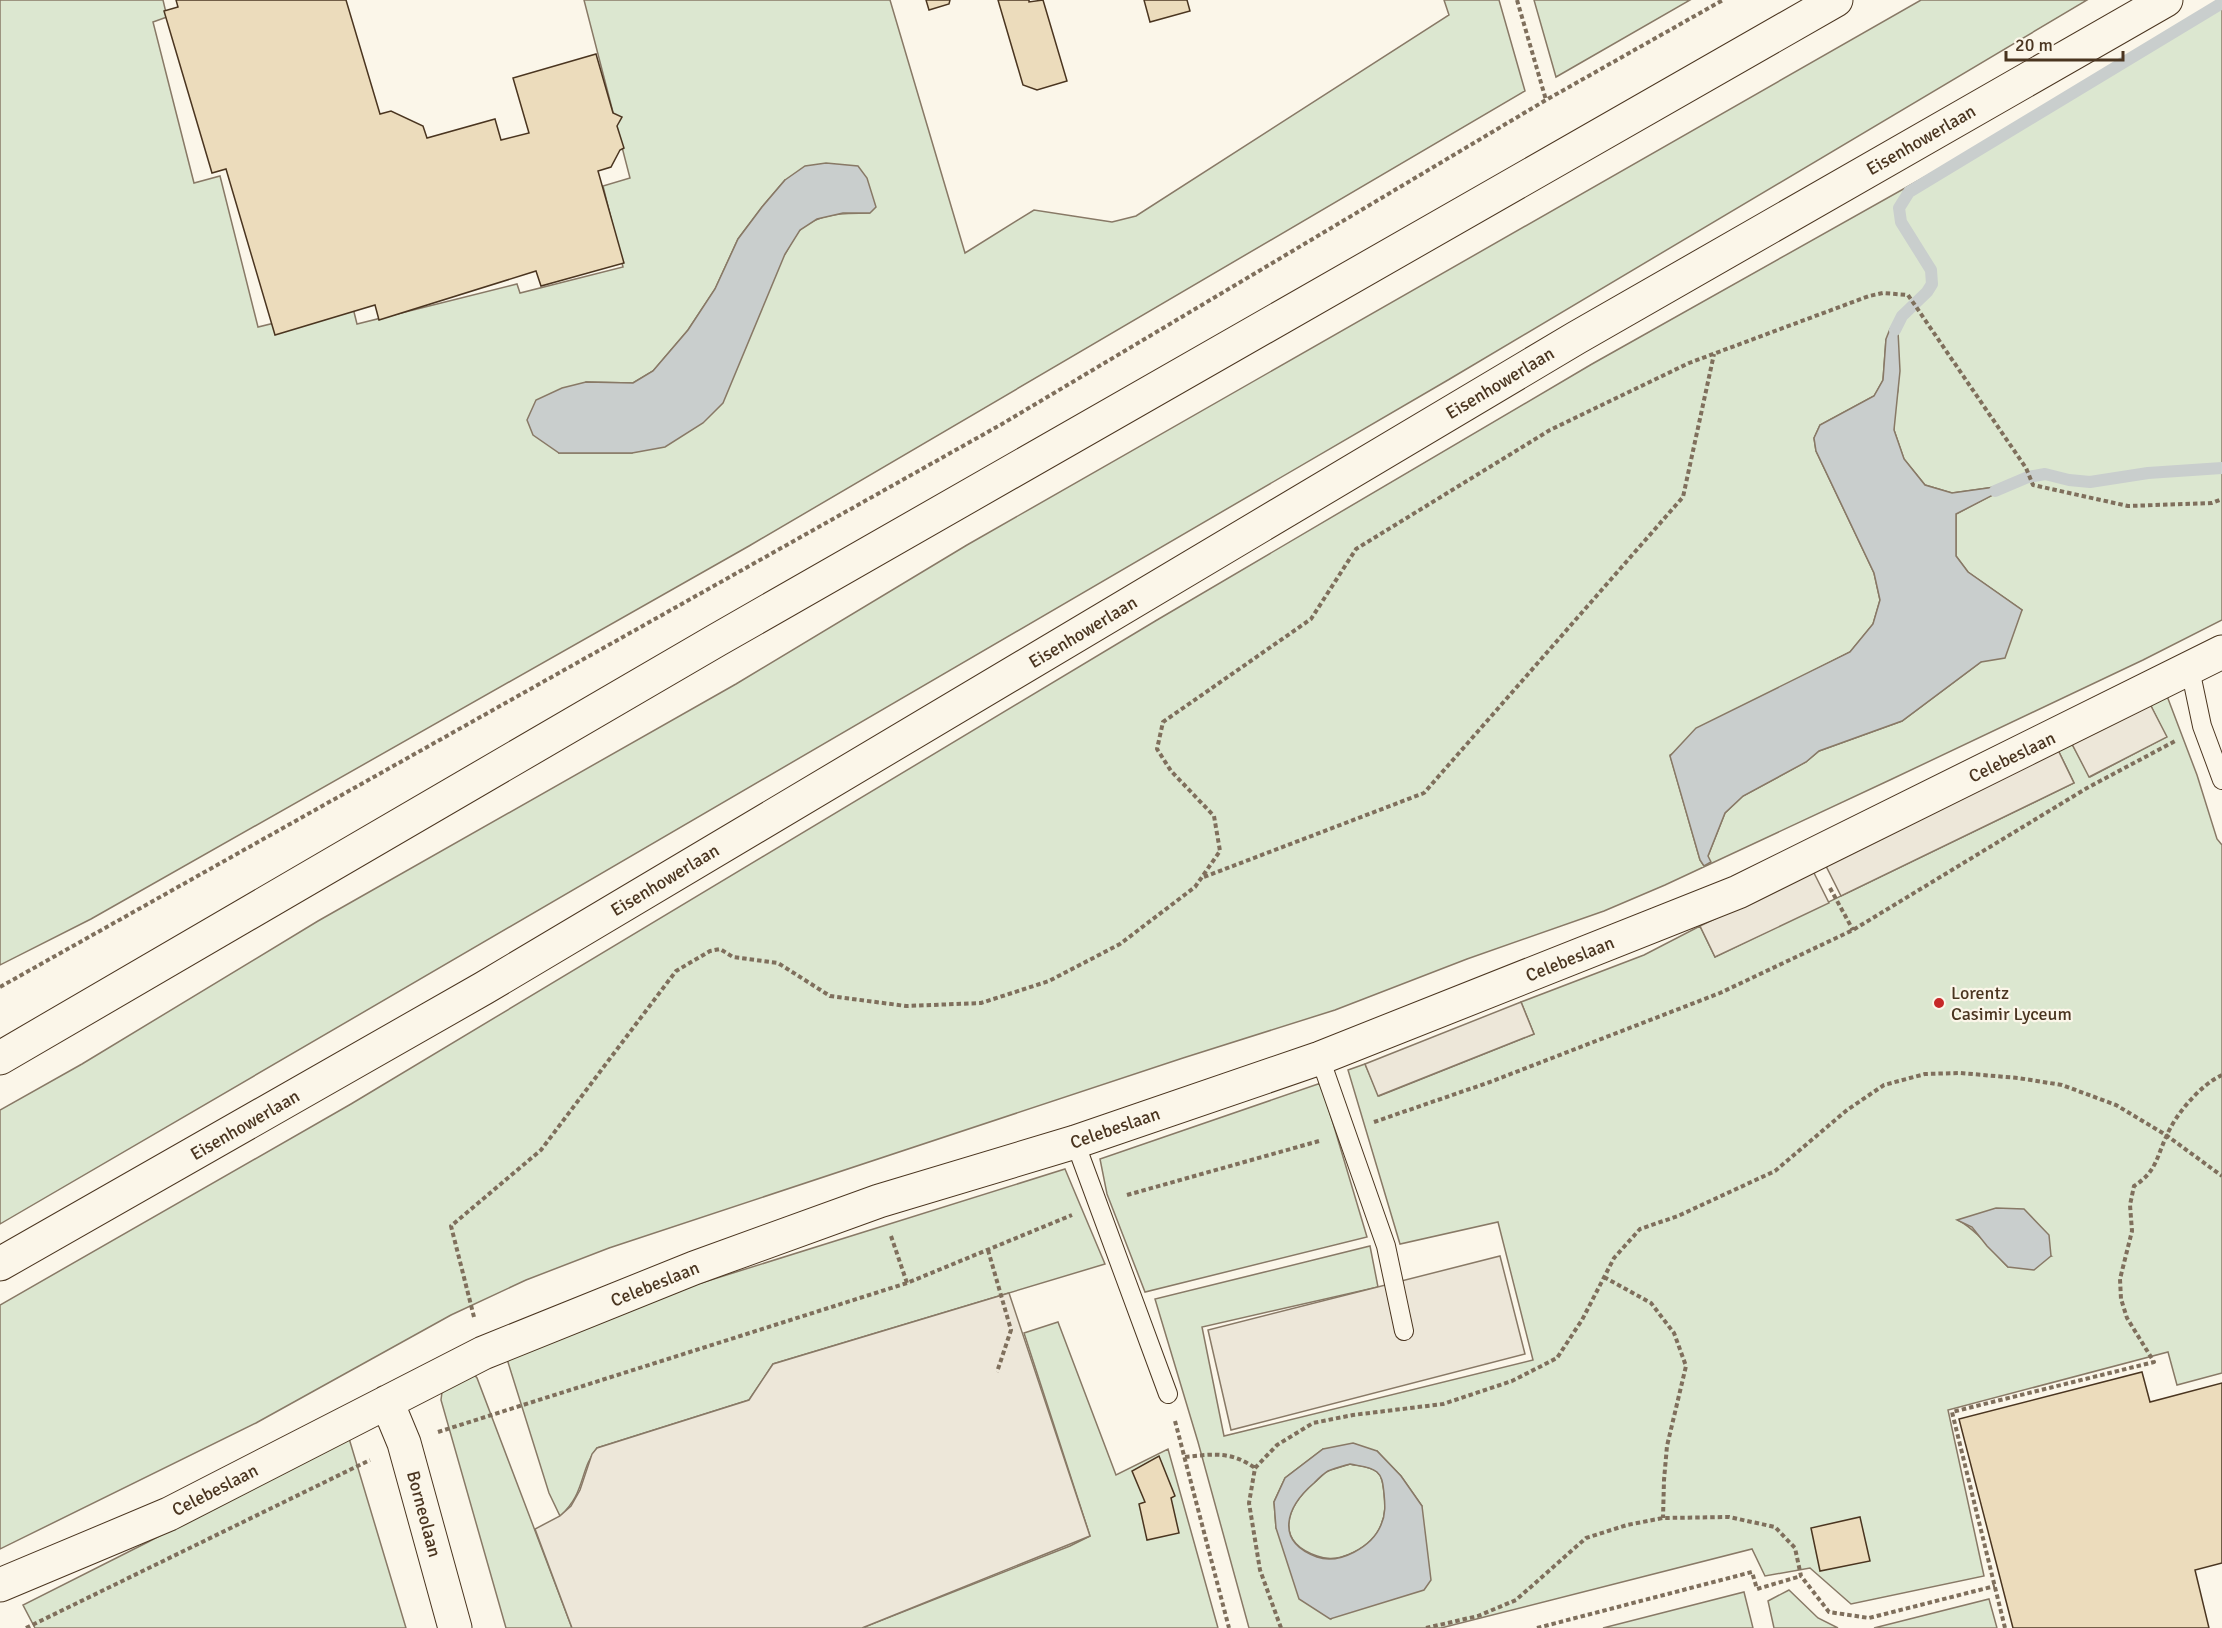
<svg xmlns="http://www.w3.org/2000/svg" width="2222" height="1628" font-family="Signika,sans-serif">
  <style>
    .green { fill: #dce7d0; stroke: #887966; stroke-width: 1.5; fill-rule: evenodd }
    .parking { fill: #ede7d9; stroke: #887966; stroke-width: 1.5 }
    .water { fill: #c9cecd; stroke: #887966; stroke-width: 1.5; fill-rule: evenodd }
    .lines { fill: none; stroke-linecap: round; stroke-linejoin: round }
    .stream { stroke: #c9cecd; stroke-width: 12 }
    .building { fill: #ecdcbc; stroke: #4a3520; stroke-width: 1.5 }
    .service-casing { stroke: #4a3520; stroke-width: 20 }
    .minor-casing { stroke: #4a3520; stroke-width: 35 }
    .primary-casing { stroke: #4a3520; stroke-width: 35 }
    .path { stroke: #7f6f5c; stroke-width: 4; stroke-dasharray: 4.5 3; stroke-linecap: butt }
    .service { stroke: #fbf6e9; stroke-width: 18 }
    .minor { stroke: #fbf6e9; stroke-width: 33 }
    .primary { stroke: #fbf6e9; stroke-width: 33 }
    .poi-dot { fill: #c62828; stroke: #fbf6e9; stroke-width: 2 }
    .labels { text-anchor: middle; dominant-baseline: central; stroke-width: 4.5; stroke-linejoin: round; paint-order: stroke }
    .street-label { font-size: 18px; fill: #4a3520; stroke: #fbf6e9 }
    .poi-label { font-size: 18px; fill: #4a3520; stroke: #fbf6e9; text-anchor: start }
  </style>
  <rect width="100%" height="100%" fill="#fbf6e9"/>
  <path class="green" d="M0,0H163L167,17L153,22L194,183L220,176L258,327L352,304L357,324L517,284L520,293L623,267L603,186L630,178L584,0H890L965,253L1034,210L1112,222L1136,216L1449,15L1444,0H1499L1525,91L749,546L91,919L0,965ZM785,180L870,213C846,213 819,213 801,229C794,235 790,246 785,254L632,453H559L586,382L633,383L653,371L688,330L715,289L738,239L762,207Z
    M1534,0H1690L1556,77Z
    M1921,0H2087L1448,380L0,1224V1110L82,1064L318,921L736,684L967,545Z
    M2222,5V620L2143,660L1892,779L1665,885L1604,911L1467,959L1335,1010L1183,1058L609,1248L526,1280L451,1315L256,1423L0,1549V1305L351,1104L1157,620L1592,364L1971,151ZM1886,339L1898,390L1894,409V430L1904,459L1925,485L1952,493L1994,487L1996,493L1956,514V556L1968,572L2022,610L1981,662L1902,721L1819,751L1806,762L1743,796L1725,813L1704,866L1700,860L1670,755L1811,672L1850,652L1873,624L1880,600L1874,573L1816,451L1814,438L1820,425L1874,396L1883,380Z
    M2167,696L2197,775L2217,839L2222,845V1373L2177,1385L2168,1352L1948,1410L1984,1576L1851,1604L1810,1568L1765,1576L1752,1549L1441,1628H1249L1198,1442L1155,1299L1370,1246L1378,1287L1202,1327L1224,1436L1533,1360L1498,1222L1400,1244L1348,1070L1365,1064L1379,1096L1534,1034L1521,1002L1644,955L1700,926L1715,957L2074,783L2058,750L2072,744L2090,777L2166,737L2150,704ZM1958,1220L2051,1256L2008,1267C1992,1251 1978,1231 1958,1220ZM1323,1449L1377,1451L1401,1476L1422,1506L1331,1619L1276,1528L1274,1502L1285,1478Z
    M1321,1083L1367,1237L1145,1292L1107,1194L1100,1159Z
    M1065,1169L1105,1264L773,1364L749,1400L597,1448C579,1470 586,1493 560,1516L549,1493L507,1359L685,1288Z
    M1058,1322L1116,1475L1168,1449L1218,1628H862L1070,1546L1090,1536L1024,1333Z
    M473,1373L477,1378L572,1628H506L441,1400L442,1392Z
    M348,1435L406,1628H35L23,1605L148,1542Z
    M1350,1464C1358,1466 1371,1466 1377,1472C1383,1477 1383,1486 1384,1493C1385,1504 1386,1514 1381,1525C1372,1547 1339,1565 1317,1556C1274,1541 1286,1507 1314,1483C1319,1479 1323,1473 1328,1471C1335,1468 1344,1466 1350,1464Z
    M1789,1590L1818,1618L1838,1628H1774L1768,1601Z
    M1744,1592L1753,1628H1603Z
    M1989,1599L1997,1628H1874Z"/>
  <path class="parking" d="M2150,704L2167,737L2089,777L2072,744Z
    M2058,750L2074,783L1841,896L1825,864Z
    M1813,871L1829,903L1715,957L1700,926Z
    M1521,1002L1534,1034L1378,1096L1365,1064Z
    M1500,1256L1525,1354L1231,1430L1208,1330Z
    M1009,1293L1090,1536L862,1628H572L535,1529L560,1516L571,1506L580,1490L592,1454L597,1448L749,1400L773,1364Z"/>
  <path class="water" d="M826,163L858,166L867,178L876,207L870,213H843L817,219L800,230L785,254L723,403L703,423L665,447L632,453H559L533,435L527,420L536,400L562,388L586,382L633,383L653,371L688,330L715,289L738,239L762,207L785,180L805,166Z
    M1890,329L1898,331L1900,371L1894,430L1904,459L1925,485L1952,493L1995,487L1997,493L1956,514V556L1968,572L2022,610L2005,658L1981,662L1902,721L1819,751L1806,762L1743,796L1725,813L1708,856L1711,862L1704,866L1700,860L1670,756L1696,728L1850,652L1873,624L1880,600L1874,573L1816,451L1814,438L1820,425L1874,396L1883,380L1886,339Z
    M1996,1208L2024,1209L2049,1235L2051,1256L2034,1270L2008,1267L1987,1246L1972,1227L1957,1220Z
    M1353,1443L1377,1451L1401,1476L1422,1506L1431,1580L1424,1590L1330,1619L1299,1599L1276,1528L1274,1502L1285,1478L1323,1449ZM1350,1464C1358,1466 1370,1466 1377,1472C1383,1477 1383,1486 1384,1493C1385,1504 1386,1514 1381,1525C1372,1547 1339,1565 1317,1557C1274,1541 1286,1507 1314,1483C1318,1479 1323,1474 1328,1471C1335,1468 1343,1466 1350,1464Z"/>
  <g class="lines">
    <path class="stream" d="M1895,330L1902,316L1927,292L1932,284L1931,270L1901,222L1899,208L1909,192L2222,3
      M1995,491L2028,477L2045,474L2069,480L2090,482L2148,473L2222,468"/>
  </g>
  <path class="building" d="M176,0H346L380,114L391,111L423,126L427,138L495,119L501,140L529,133L513,78L596,54L613,113L622,117L617,126L624,148L620,150L611,167L598,171L624,263L541,286L536,271L379,320L375,305L275,335L226,169L212,173L164,11L178,7Z
    M926,0H950L949,4L929,10Z
    M998,0H1029V2L1043,0L1067,81L1037,90L1023,85Z
    M1144,0H1187L1190,11L1150,22Z
    M2142,1372L2150,1402L2222,1383V1563L2195,1570L2209,1628H2013L1959,1419Z
    M1159,1456L1175,1496L1171,1498L1179,1533L1147,1540L1139,1504L1145,1502L1132,1471Z
    M1860,1517L1870,1561L1820,1571L1811,1528Z"/>
  <g class="lines">
    <defs>
      <path id="service" d="M2190,669L2202,726L2222,780
        M1320,1058L1386,1246L1404,1331
        M1075,1142L1168,1394"/>
      <path id="minor" d="M387,1402L404,1443L455,1628
        M0,1585L169,1514L483,1353L694,1268L879,1201L1075,1142L1320,1058L1738,892L2222,652"/>
      <path id="primary" d="M0,1058L717,640L1836,0
        M0,1264L484,988L1576,338L2166,0"/>
    </defs>
    <use href="#service" class="service-casing"/>
    <use href="#minor" class="minor-casing"/>
    <use href="#primary" class="primary-casing"/>
    <path class="path" d="M1517,0L1546,100
      M1204,877L1424,793L1683,497L1714,354
      M1830,888L1853,930
      M0,987L1002,424L1546,100L1723,0
      M1374,1122L1490,1082L1720,993L1853,930L2087,788L2177,740
      M1127,1195L1319,1141
      M891,1236L907,1283
      M988,1250L1011,1330L997,1372
      M1604,1277L1651,1303L1674,1333L1686,1366L1667,1446L1664,1480L1663,1518
      M474,1317L451,1226L541,1150L676,971L710,951L720,949L733,957L778,963L830,996L906,1006L981,1003L1049,981L1120,944L1195,887L1220,851L1214,816L1171,771L1157,749L1163,722L1311,619L1356,549L1550,430L1689,363L1869,296L1883,293L1908,295L2026,468L2033,485L2128,506L2212,503L2222,499
      M1175,1421L1229,1628
      M438,1432L907,1283L1072,1215
      M1185,1457C1213,1454 1231,1451 1255,1468
      M26,1628L370,1460
      M1281,1628L1260,1570L1249,1503L1255,1468L1277,1445L1313,1423L1353,1415L1443,1404L1512,1381L1557,1358L1582,1320L1614,1258L1640,1229L1678,1216L1775,1171L1847,1110L1884,1085L1925,1074L1960,1073L2018,1078L2062,1085L2116,1105L2166,1135L2222,1176
      M1426,1628L1478,1616L1516,1600L1586,1538L1627,1525L1663,1518L1729,1517L1775,1527L1795,1548L1801,1576L1829,1612L1869,1618L1995,1586
      M1537,1628L1752,1572L1757,1589L1801,1576
      M2005,1628L1952,1412L2154,1362L2127,1318L2121,1299L2120,1279L2132,1231L2130,1205L2134,1186C2156,1172 2156,1159 2166,1137C2175,1115 2200,1085 2222,1075"/>
    <use href="#service" class="service"/>
    <use href="#minor" class="minor"/>
    <use href="#primary" class="primary"/>
  </g>
  <circle class="poi-dot" cx="1939" cy="1003" r="6"/>
  <g class="labels">
    <g class="street-label">
      <text transform="translate(1921 140) rotate(-30)">Eisenhowerlaan</text>
      <text transform="translate(1500 383) rotate(-31)">Eisenhowerlaan</text>
      <text transform="translate(1083 632) rotate(-31)">Eisenhowerlaan</text>
      <text transform="translate(2012 757) rotate(-26)">Celebeslaan</text>
      <text transform="translate(665 880) rotate(-31)">Eisenhowerlaan</text>
      <text transform="translate(1570 959) rotate(-22)">Celebeslaan</text>
      <text transform="translate(245 1125) rotate(-30)">Eisenhowerlaan</text>
      <text transform="translate(1115 1128) rotate(-19)">Celebeslaan</text>
      <text transform="translate(655 1284) rotate(-22)">Celebeslaan</text>
      <text transform="translate(215 1490) rotate(-27)">Celebeslaan</text>
      <text transform="translate(424 1514) rotate(75)">Borneolaan</text>
    </g>
    <g class="poi-label">
      <text x="1951" y="993">Lorentz<tspan x="1951" dy="21">Casimir Lyceum</tspan></text>
    </g>
  </g>
  <path d="M2006 51v9h117v-9" fill="none" stroke="#4a3520" stroke-width="3"/>
  <text x="2015" y="51" font-size="18" fill="#4a3520" stroke="#fbf6e9" stroke-width="4.5" paint-order="stroke">20 m</text>
</svg>
